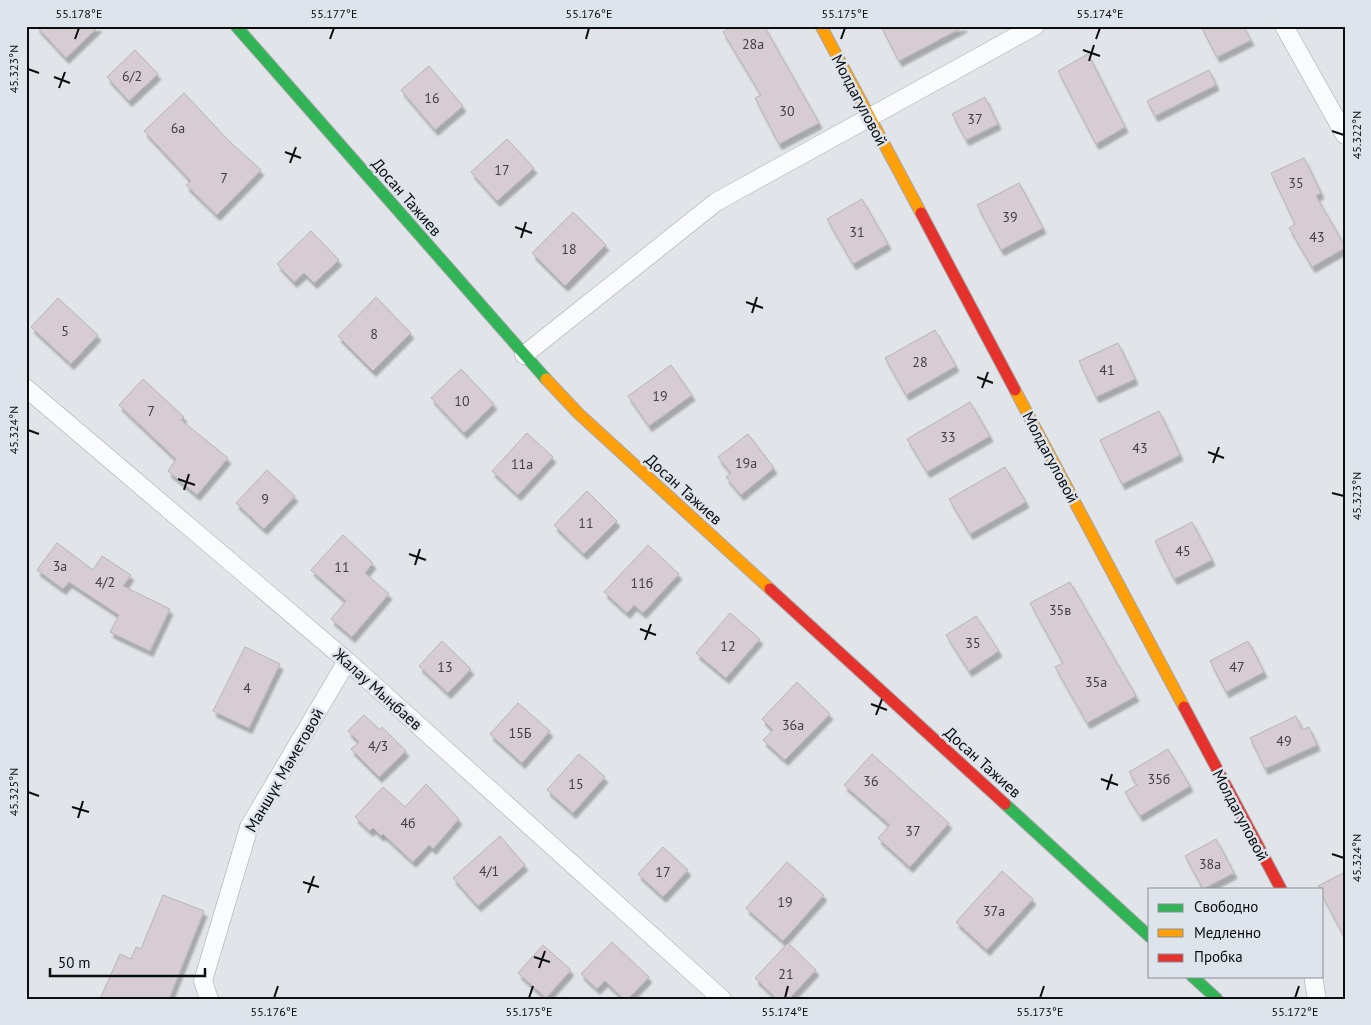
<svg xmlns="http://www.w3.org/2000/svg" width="1371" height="1025" font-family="'PT Sans',sans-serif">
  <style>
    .building { fill: #d7ccd3; stroke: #b4b5b6; filter: url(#shadow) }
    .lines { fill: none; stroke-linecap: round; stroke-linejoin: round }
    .street-casing { stroke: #a4a6a9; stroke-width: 19 }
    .fast-casing { stroke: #a4a6a9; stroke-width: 13 }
    .slow-casing { stroke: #a4a6a9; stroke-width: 13 }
    .jam-casing { stroke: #a4a6a9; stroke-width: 13 }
    .street { stroke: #fafbfc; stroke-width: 18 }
    .fast { stroke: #30b455; stroke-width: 11 }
    .slow { stroke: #ff9f0a; stroke-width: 11 }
    .jam { stroke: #e5322d; stroke-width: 11 }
    .ticks { fill: none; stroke: #0b0d0f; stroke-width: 2 }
    .labels { text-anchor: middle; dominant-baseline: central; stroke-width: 5; stroke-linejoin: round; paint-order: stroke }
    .number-label { font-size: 14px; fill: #414043 }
    .street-label { font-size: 16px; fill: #0b0d0f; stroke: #dee4eb }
    .neatline { fill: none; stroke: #0b0d0f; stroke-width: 2 }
    .ticks-label { font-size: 12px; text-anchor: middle; fill: #0b0d0f }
  </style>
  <defs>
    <filter id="shadow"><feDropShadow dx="3" dy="5.5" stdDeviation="1" flood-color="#0004"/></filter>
  </defs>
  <rect width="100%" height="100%" fill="#e1e4e8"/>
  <path class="building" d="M36,26H99L66,58Z
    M733,26H764L819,123L779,144L755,98L761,95L723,32Z
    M881,26H965L899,61Z
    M1201,26H1243L1251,40L1217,57Z
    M135,50L158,74L129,101L107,77Z
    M1088,54L1125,127L1096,144L1058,71Z
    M429,66L463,106L435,130L401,90Z
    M1209,70L1216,85L1155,116L1147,101Z
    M184,93L229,141L261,170L217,215L186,185L191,181L144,131Z
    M985,97L998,124L966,140L952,114Z
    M507,139L534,168L497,201L471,172Z
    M1304,158L1321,193L1316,196L1345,246V248L1312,267L1289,228L1295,224L1271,173Z
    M1019,183L1043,228L1001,250L977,205Z
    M862,199L888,244L853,264L827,219Z
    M573,212L606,245L565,286L532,253Z
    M311,231L339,260L314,283L304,273L294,282L277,264Z
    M376,297L411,333L373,371L338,336Z
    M58,298L98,335L71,364L31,327Z
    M935,330L956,366L906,395L885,358Z
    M1118,343L1135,379L1096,397L1079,361Z
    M671,365L692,395L649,426L628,396Z
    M461,369L494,404L464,433L431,398Z
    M143,379L184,417L181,420L228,458L197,495L168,471L176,459L119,405Z
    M970,402L990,436L927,472L907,439Z
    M1159,411L1180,455L1122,484L1100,440Z
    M527,433L553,457L518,495L492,471Z
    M748,434L774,468L741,495L726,477L731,473L718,457Z
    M1005,467L1026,502L970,534L949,499Z
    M267,470L295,496L264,529L236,503Z
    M587,491L617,521L584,554L554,525Z
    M1192,522L1212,560L1174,579L1155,541Z
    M343,535L373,563L365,573L389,594L352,637L331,619L346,601L311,570Z
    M57,543L93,570L102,556L131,575L123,586L170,609L150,651L110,632L119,615L69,582L63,589L37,570Z
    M648,545L679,574L643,613L634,605L627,613L604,592Z
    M1070,582L1136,696L1087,723L1055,667L1063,663L1030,603Z
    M730,613L760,639L726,678L696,653Z
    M976,616L999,651L969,671L946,635Z
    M442,641L471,669L448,693L419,666Z
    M1248,641L1264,672L1226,692L1210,661Z
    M245,647L280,664L249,728L213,711Z
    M797,682L830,714L785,760L763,740L773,730L762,719Z
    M518,703L550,731L522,763L490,734Z
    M364,715L380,730L382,727L406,751L379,777L351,749L359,742L348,731Z
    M1296,716L1302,730L1309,727L1317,745L1265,769L1250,738Z
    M1168,749L1190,786L1140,816L1125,792L1137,785L1129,772Z
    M579,754L605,777L573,813L547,790Z
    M872,754L949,823L910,867L878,838L890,825L844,785Z
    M426,784L459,819L433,849L429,845L413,862L383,834L381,836L373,828L370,831L355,817L383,787L405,807Z
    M500,836L525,865L478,906L453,878Z
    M1216,839L1234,873L1203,889L1185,856Z
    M663,847L688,870L663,897L638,874Z
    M787,862L824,895L783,941L746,908Z
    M1002,871L1033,899L987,950L956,922Z
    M1345,872V938L1322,895V889L1318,886Z
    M163,895L204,911L169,999H100L120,954L131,959L136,947L141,949Z
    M612,942L649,977L628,999H624L605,981L597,989L581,974Z
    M788,943L816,970L789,999H777L755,978Z
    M543,945L571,970L546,998L518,973Z"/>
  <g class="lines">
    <defs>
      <path id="street" d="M1284,26L1345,135
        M524,355L716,202L1035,26
        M26,388L347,661L722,999
        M1313,976L1317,999
        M209,999L203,981L249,827L347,661"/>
      <path id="fast" d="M236,26L546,379
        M1005,804L1150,937
        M1192,976L1217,999"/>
      <path id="slow" d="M821,26L921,213
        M546,379L579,414L770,589
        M1015,390L1184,707"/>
      <path id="jam" d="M921,213L1015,390
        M770,589L1005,804
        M1184,707L1281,889"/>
    </defs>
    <use href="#street" class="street-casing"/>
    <use href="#fast" class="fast-casing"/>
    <use href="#slow" class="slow-casing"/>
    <use href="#jam" class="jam-casing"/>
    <use href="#street" class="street"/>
    <use href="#fast" class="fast"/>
    <use href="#slow" class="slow"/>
    <use href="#jam" class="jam"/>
  </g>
  <path class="ticks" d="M75,39L79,28M330,39L334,28M586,39L589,28M841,39L845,28M1096,39L1100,28M1083,50L1100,56M1089,61L1094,45M28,69L39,73M54,77L70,83M59,88L65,72M1332,131L1344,135M285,152L301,158M290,163L296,147M515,227L532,233M521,238L526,222M746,302L763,308M752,313L757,297M977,377L993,383M982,388L988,372M28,430L39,434M1208,452L1224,458M1213,463L1219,447M178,479L195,485M184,490L189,474M1332,493L1344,496M409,554L426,560M415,565L420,549M640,629L656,635M645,640L651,624M871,704L887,710M876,715L882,699M1101,779L1118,785M1107,790L1112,774M28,792L39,796M72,807L89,812M78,818L83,801M1332,854L1344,858M303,882L319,887M308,893L314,876M534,957L550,962M539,968L545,951M274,998L278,986M529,998L533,986M785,998L788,986M1040,998L1044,986M1295,998L1299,986"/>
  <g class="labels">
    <g class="number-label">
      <text x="753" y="44">28а</text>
      <text x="132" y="76">6/2</text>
      <text x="432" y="98">16</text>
      <text x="787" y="111">30</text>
      <text x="975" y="119">37</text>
      <text x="178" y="128">6а</text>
      <text x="502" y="170">17</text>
      <text x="224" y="178">7</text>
      <text x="1296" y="183">35</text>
      <text x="1010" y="217">39</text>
      <text x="857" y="232">31</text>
      <text x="1317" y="237">43</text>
      <text x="569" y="249">18</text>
      <text x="65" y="331">5</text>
      <text x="374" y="334">8</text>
      <text x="920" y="362">28</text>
      <text x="1107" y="370">41</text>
      <text x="660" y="396">19</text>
      <text x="462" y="401">10</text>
      <text x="151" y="411">7</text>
      <text x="948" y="437">33</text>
      <text x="1140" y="448">43</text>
      <text x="746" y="463">19а</text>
      <text x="522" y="464">11а</text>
      <text x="265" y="499">9</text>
      <text x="586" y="523">11</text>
      <text x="1183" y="551">45</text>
      <text x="60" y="566">3а</text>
      <text x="342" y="567">11</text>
      <text x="105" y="582">4/2</text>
      <text x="642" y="583">11б</text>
      <text x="1060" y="610">35в</text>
      <text x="973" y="643">35</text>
      <text x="728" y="646">12</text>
      <text x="445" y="667">13</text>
      <text x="1237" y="667">47</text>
      <text x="1096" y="682">35а</text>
      <text x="247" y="688">4</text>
      <text x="793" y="725">36а</text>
      <text x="520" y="733">15Б</text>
      <text x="1284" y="741">49</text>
      <text x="378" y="746">4/3</text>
      <text x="1159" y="779">35б</text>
      <text x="871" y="781">36</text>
      <text x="576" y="784">15</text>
      <text x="408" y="823">4б</text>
      <text x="913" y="831">37</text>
      <text x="1210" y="864">38а</text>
      <text x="489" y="871">4/1</text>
      <text x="663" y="872">17</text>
      <text x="785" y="902">19</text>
      <text x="994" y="911">37а</text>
      <text x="786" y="974">21</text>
    </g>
    <g class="street-label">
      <text transform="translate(860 100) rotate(62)">Молдагуловой</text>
      <text transform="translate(407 197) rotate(49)">Досан Тажиев</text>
      <text transform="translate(1051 457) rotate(62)">Молдагуловой</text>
      <text transform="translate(684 489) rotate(42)">Досан Тажиев</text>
      <text transform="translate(378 689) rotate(42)">Жалау Мыңбаев</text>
      <text transform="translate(983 762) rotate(42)">Досан Тажиев</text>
      <text transform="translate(284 770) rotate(-60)">Маншүк Мәметовой</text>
      <text transform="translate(1241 815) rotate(62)">Молдагуловой</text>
    </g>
  </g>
  <rect width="1371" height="1025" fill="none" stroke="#dee4eb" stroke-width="55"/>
  <rect x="1148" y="888" width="175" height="90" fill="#dee4eb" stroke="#8a8e93"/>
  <rect x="1158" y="904" width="25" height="8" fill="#30b455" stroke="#8a8e93"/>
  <text x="1194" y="912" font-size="15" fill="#0b0d0f">Свободно</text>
  <rect x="1158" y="929" width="25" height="8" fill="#ff9f0a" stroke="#8a8e93"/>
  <text x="1194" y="938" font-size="15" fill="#0b0d0f">Медленно</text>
  <rect x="1158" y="954" width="25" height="8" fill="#e5322d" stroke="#8a8e93"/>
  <text x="1194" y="962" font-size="15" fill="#0b0d0f">Пробка</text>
  <path d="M50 968v8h155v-8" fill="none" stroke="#0b0d0f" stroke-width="2.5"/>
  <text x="58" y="968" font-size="15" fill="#0b0d0f" stroke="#dee4eb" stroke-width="4" paint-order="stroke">50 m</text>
  <rect x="28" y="28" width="1316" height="970" class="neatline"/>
  <g class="ticks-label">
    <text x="79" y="18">55.178°E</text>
    <text x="334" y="18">55.177°E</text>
    <text x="589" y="18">55.176°E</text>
    <text x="845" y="18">55.175°E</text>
    <text x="1100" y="18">55.174°E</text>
    <text transform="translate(14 69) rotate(-90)" y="4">45.323°N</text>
    <text transform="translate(1357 135) rotate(-90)" y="4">45.322°N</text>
    <text transform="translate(14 430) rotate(-90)" y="4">45.324°N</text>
    <text transform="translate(1357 496) rotate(-90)" y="4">45.323°N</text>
    <text transform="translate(14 792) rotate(-90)" y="4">45.325°N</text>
    <text transform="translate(1357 858) rotate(-90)" y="4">45.324°N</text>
    <text x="274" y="1016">55.176°E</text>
    <text x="529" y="1016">55.175°E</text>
    <text x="785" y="1016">55.174°E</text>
    <text x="1040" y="1016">55.173°E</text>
    <text x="1295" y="1016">55.172°E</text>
  </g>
</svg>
